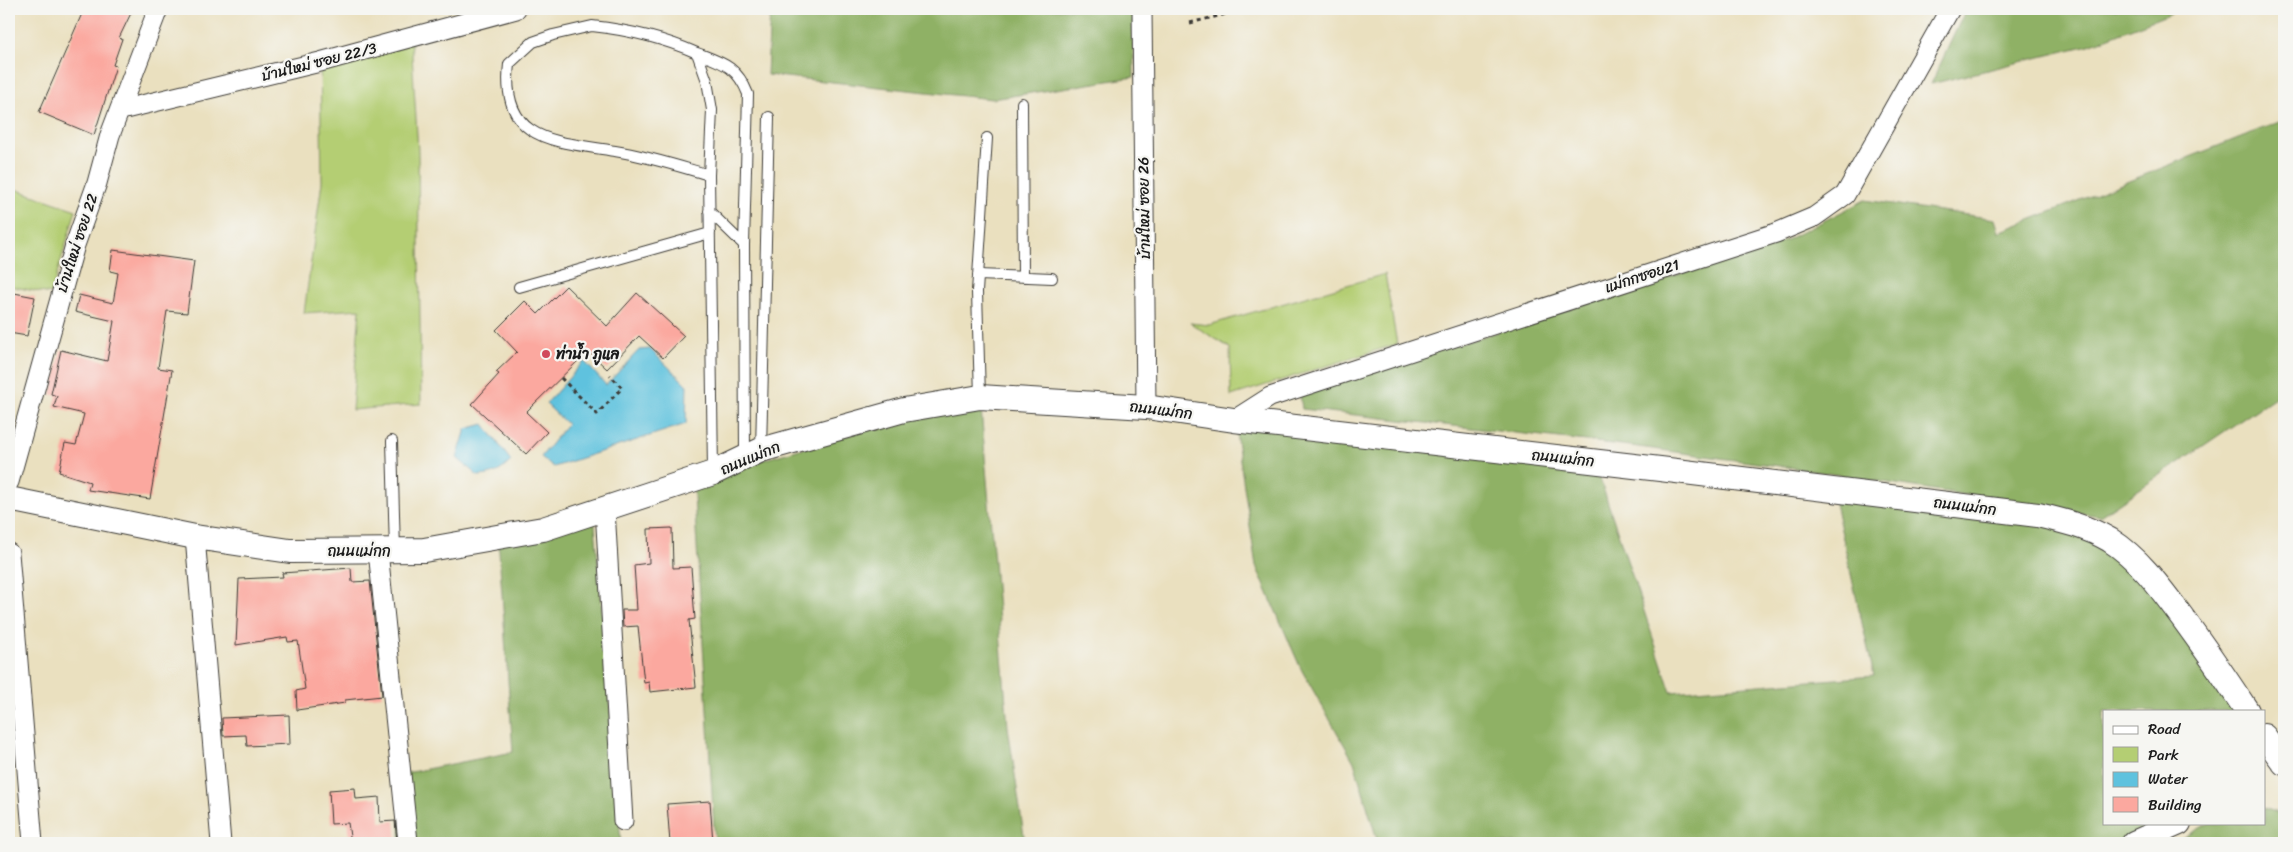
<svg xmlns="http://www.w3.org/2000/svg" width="2293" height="852" font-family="Sriracha,'Playpen Sans Thai',sans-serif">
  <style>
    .green { fill: #b4ce73; stroke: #687548 }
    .forest { fill: #8fb165; stroke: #566640 }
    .water { fill: #5fc2de; stroke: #3e6f7d }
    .building { fill: #fba89f }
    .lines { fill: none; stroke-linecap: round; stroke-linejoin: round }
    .service-casing { stroke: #3b3934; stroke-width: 12 }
    .minor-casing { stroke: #3b3934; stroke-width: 21 }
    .tertiary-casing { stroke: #3b3934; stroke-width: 26 }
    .path { stroke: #3b3934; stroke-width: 3; stroke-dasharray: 4 4; stroke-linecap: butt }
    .service { stroke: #fff; stroke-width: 10 }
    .minor { stroke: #fff; stroke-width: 19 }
    .tertiary { stroke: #fff; stroke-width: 24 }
    .poi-dot { fill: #d1495b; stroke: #f6f6f2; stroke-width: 2 }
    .labels { text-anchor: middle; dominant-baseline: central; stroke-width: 4.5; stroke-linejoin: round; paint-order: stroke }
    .street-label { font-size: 15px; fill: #1c1c1c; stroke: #f6f6f2 }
    .poi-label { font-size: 15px; font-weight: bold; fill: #1c1c1c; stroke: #f6f6f2; text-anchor: start }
  </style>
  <rect width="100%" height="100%" fill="#f6f6f2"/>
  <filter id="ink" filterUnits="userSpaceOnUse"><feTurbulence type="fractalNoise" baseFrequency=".02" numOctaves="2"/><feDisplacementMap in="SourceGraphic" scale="10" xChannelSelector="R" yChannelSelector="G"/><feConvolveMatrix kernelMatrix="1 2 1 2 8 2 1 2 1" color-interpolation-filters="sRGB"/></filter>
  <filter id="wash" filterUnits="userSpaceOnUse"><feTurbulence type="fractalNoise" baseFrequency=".0096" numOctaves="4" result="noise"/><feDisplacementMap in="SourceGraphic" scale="20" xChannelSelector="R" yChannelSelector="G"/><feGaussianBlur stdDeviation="1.12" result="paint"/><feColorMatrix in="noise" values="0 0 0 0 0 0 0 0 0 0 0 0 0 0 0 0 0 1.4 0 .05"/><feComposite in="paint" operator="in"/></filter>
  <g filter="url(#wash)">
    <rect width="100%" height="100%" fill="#eae0bf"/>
    <path class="green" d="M411,38L418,151L421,404L352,410L360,309L304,313L322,182L320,62Z
      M9,187L76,210L51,294L9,286Z
      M1385,274L1397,344L1231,396L1230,348L1190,323L1209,325Z"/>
    <path class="forest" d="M770,9H1133L1134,77L992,99L767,75Z
      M1966,9H2182L2089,45L1931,84Z
      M2284,120V391L2100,516L1794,468L1631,446L1302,409L1300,395L1786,240L1865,200L1995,219L1999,232Z
      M980,397L1008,727L1025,843H715L693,480Z
      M1234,420L1594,461L1671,692L1874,676L1832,490L2050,518L2146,572L2247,711H2104V823H2179L2134,843H1378L1354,762L1301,669L1256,566Z
      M594,513L621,843H400L401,774L513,752L498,537Z
      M2264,808L2284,815V843H2174L2209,823H2264Z"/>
    <path class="water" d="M650,349L687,385L686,424L554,467L541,457L567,424L546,404L584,361L606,385L639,350Z
      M484,424L511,461C500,472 494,475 478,476L457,458L466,429Z"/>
    <g id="blocks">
      <path class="building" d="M84,9H133L119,38L122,39L113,65L116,66L94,135L39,112Z
        M113,250L194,261L187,313L167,311L158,368L172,370L150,499L88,490L90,482L59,472L65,443L76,445L84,414L54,407L57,396L51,394L61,350L107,361L114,321L75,312L79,295L113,303L118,273L110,271Z
        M566,286L607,326L637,293L684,336L663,358L639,336L607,369L588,351L526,412L547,432L526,454L472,404L499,374L496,372L517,352L496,330L525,301L538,314Z
        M9,292L35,297L27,336L9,333Z
        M672,528L673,568L691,567L695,619L689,620L696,687L650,692L649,682L644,683L638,626L623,627L622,610H637L634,565L649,563L648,529Z
        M351,568L352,582L370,581L382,696L345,700V703L297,710L296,691L305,689L298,641L288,642L287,637L236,645L239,579L283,577L282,573Z
        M289,715L290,744L247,746L246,735L223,736L222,718Z
        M355,788L356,799L379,797L380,822L395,821L397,841L351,843L348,823L331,824L329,790Z
        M710,801L713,843H670L667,804Z"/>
    </g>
  </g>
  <g filter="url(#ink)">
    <use href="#blocks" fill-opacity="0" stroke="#3b3934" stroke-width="1"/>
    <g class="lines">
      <defs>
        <path id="service" d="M592,26C629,30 663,38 697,53L707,81L712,110L709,175C678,166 647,156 615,151C558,141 500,144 509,64L533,42L553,35Z
          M697,53C723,63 737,66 748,94L744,245
          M1022,103L1023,277
          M709,175L713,472
          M709,211L744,245L745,457
          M978,275L1052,278
          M519,287L710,233
          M980,397L977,292L987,138
          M392,441L395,551
          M761,450L769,117"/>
        <path id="minor" d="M1142,9L1146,407
          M121,110L320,62L516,9
          M1234,420L1270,397L1776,233L1814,217L1845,195L1950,9
          M9,482L75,245L97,183L110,135L158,9
          M605,509L623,821
          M195,537L221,843
          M378,551L408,842
          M9,553L33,843"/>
        <path id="tertiary" d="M9,499L195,537L290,551L424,550L543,529L713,473L761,450L904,410L980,397L1146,407L1234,420L1660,469L2038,515C2063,521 2088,527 2110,540C2140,559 2161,589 2182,617C2205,648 2226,679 2247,711
          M2264,736L2284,763
          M2134,843L2179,823"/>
      </defs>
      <use href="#service" class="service-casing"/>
      <use href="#minor" class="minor-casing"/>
      <use href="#tertiary" class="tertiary-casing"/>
      <path class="path" d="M1190,23L1246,9
        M561,378L597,414L622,388L610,375"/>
      <use href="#service" class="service"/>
      <use href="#minor" class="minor"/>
      <use href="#tertiary" class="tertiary"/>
    </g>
  </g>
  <circle class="poi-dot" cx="546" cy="354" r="5"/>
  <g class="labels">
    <g class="street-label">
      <text transform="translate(319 62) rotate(-14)">บ้านใหม่ ซอย 22/3</text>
      <text transform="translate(1144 208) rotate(-91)">บ้านใหม่ ซอย 26</text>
      <text transform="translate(77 243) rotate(-72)">บ้านใหม่ ซอย 22</text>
      <text transform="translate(1642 276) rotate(-18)">แม่กกซอย21</text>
      <text transform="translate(1161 410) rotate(7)">ถนนแม่กก</text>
      <text transform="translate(750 458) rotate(-23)">ถนนแม่กก</text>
      <text transform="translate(1563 458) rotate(6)">ถนนแม่กก</text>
      <text transform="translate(1965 506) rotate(7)">ถนนแม่กก</text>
      <text x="359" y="551">ถนนแม่กก</text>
    </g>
    <g class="poi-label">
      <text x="556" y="354">ท่าน้ำ ภูแล</text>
    </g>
  </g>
  <rect width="2293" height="852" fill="none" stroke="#f6f6f2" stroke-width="30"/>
  <rect x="2103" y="710" width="162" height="115" fill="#f6f6f2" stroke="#9f9f9c"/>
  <rect x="2113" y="726" width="25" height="8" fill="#ffffff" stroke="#9f9f9c"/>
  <text x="2148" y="734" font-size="15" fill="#1c1c1c">Road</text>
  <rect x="2113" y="747" width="25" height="15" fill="#b4ce73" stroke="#9f9f9c"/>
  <text x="2148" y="760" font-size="15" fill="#1c1c1c">Park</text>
  <rect x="2113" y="772" width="25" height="15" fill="#5fc2de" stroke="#9f9f9c"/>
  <text x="2148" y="784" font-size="15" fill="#1c1c1c">Water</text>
  <rect x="2113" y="797" width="25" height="15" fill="#fba89f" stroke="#9f9f9c"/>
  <text x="2148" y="810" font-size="15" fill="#1c1c1c">Building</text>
</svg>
